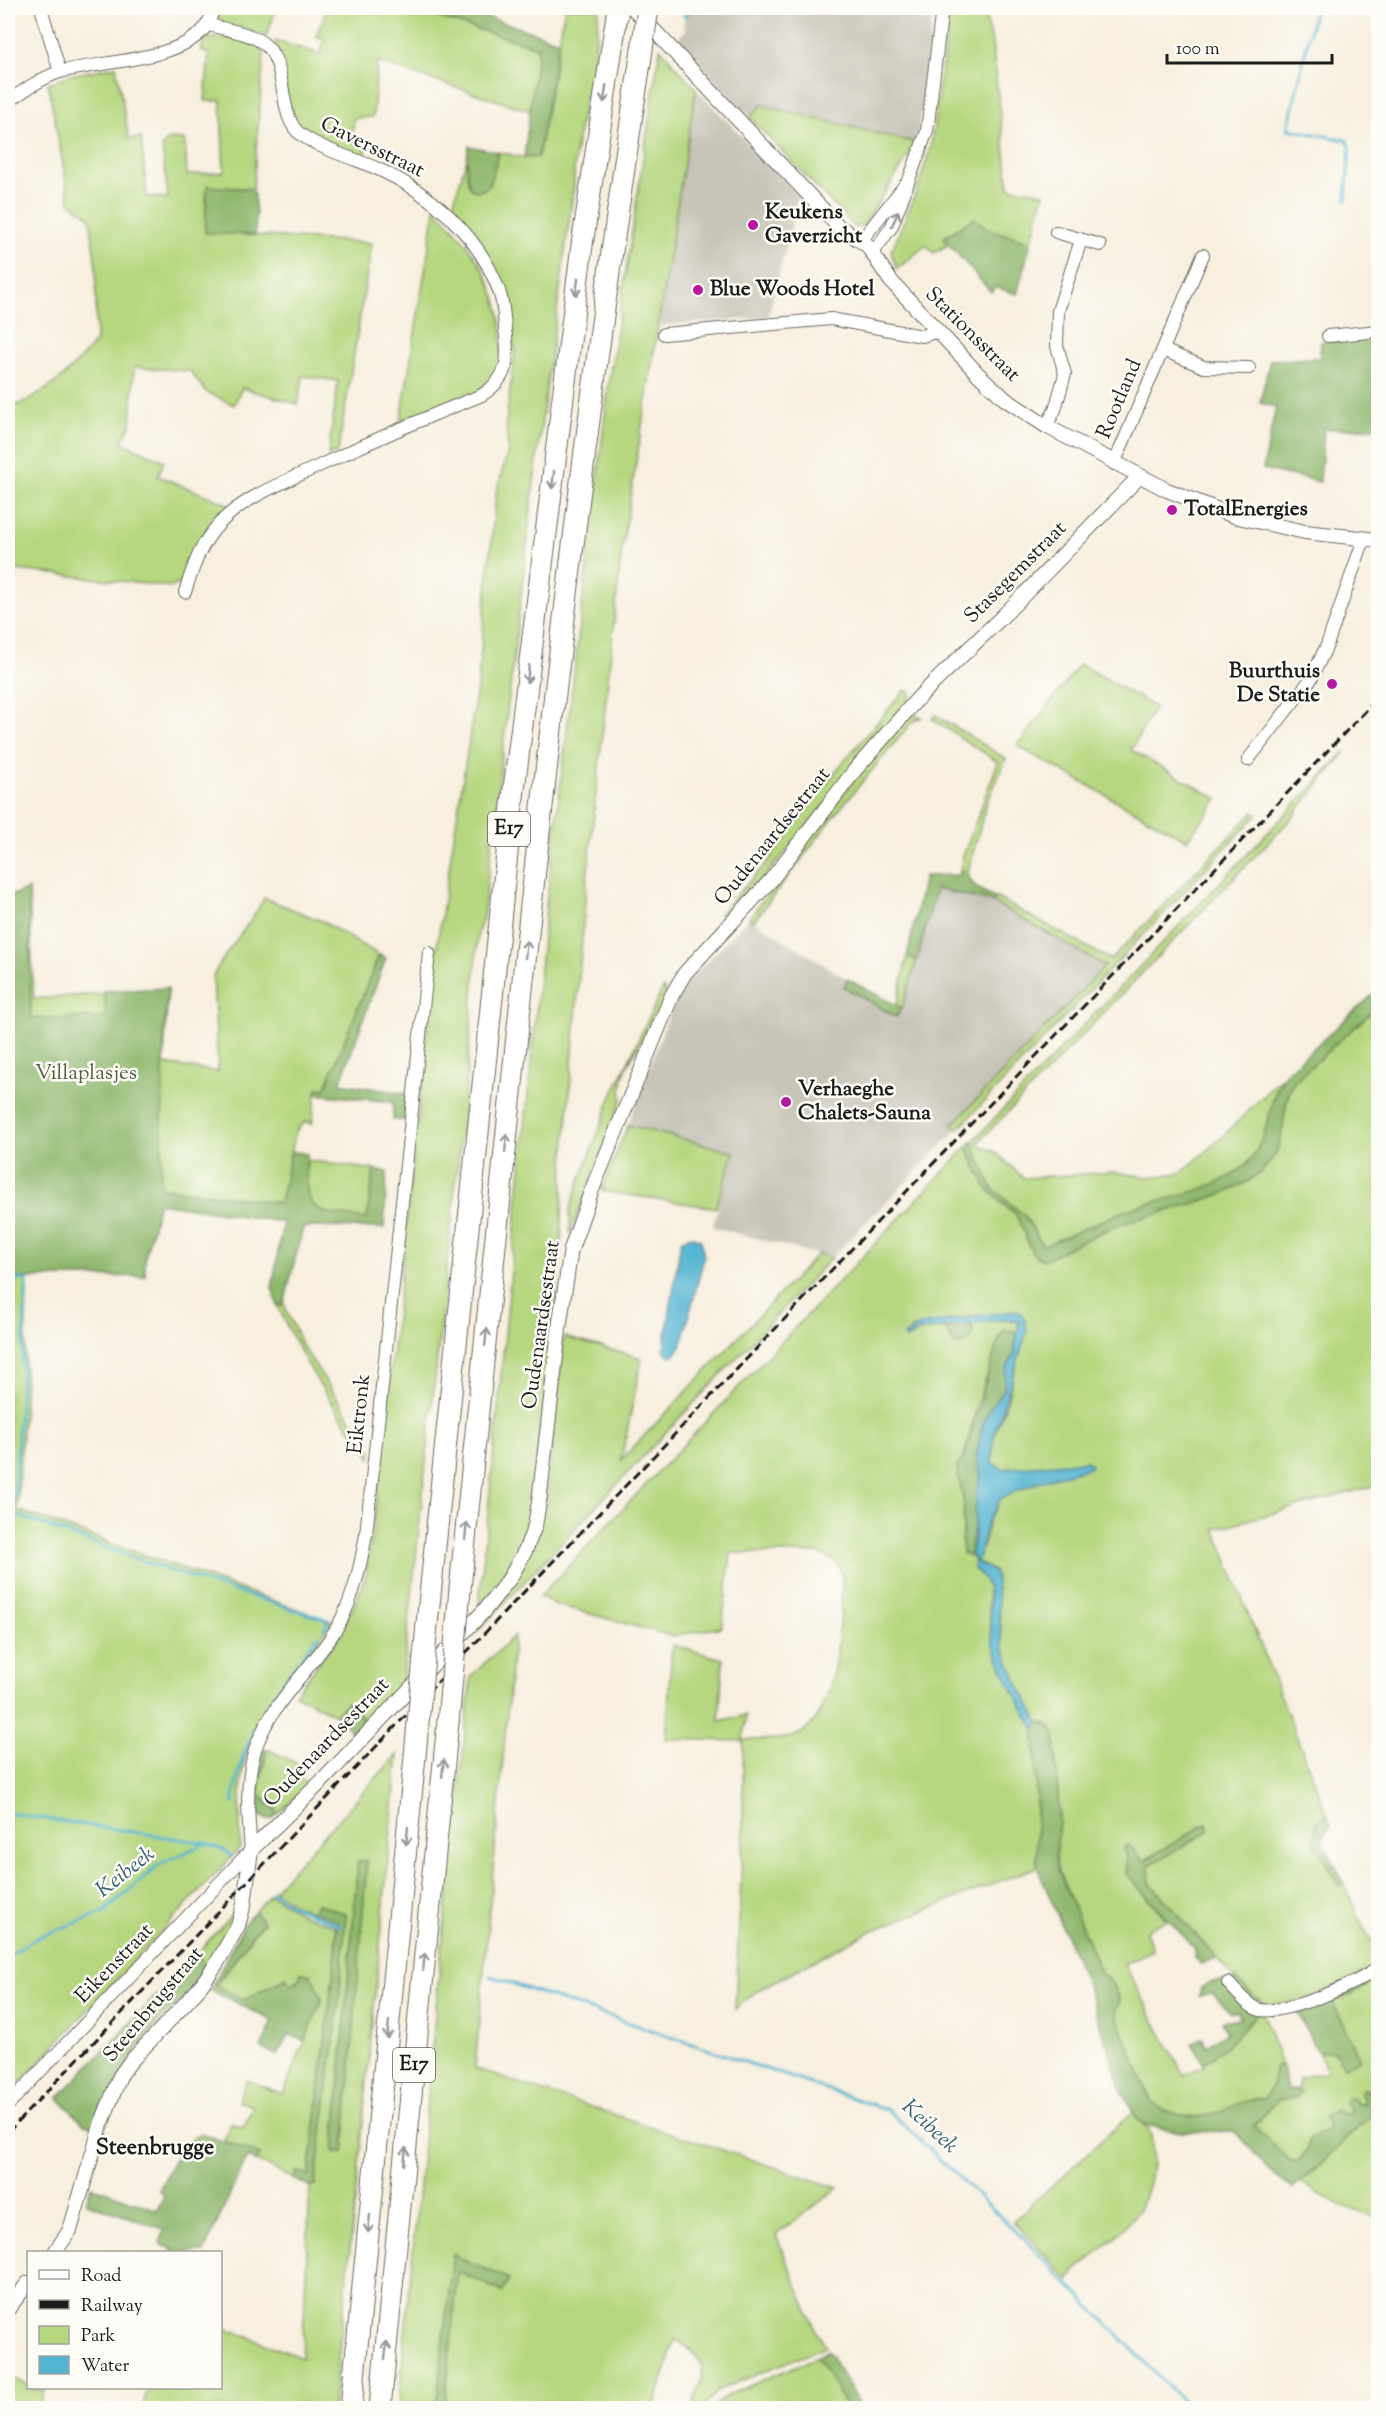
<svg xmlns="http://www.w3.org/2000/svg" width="1386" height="2416" font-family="'Sorts Mill Goudy',serif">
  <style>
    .industrial { fill: #c8c4b8 }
    .green { fill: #b6d77f; stroke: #697a4e; stroke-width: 1.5; fill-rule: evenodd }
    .forest { fill: #90b86e; stroke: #566a45; stroke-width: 1.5 }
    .water { fill: #54b5d2; stroke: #386877; stroke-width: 1.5 }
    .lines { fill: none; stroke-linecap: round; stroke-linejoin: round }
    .stream { stroke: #54b5d2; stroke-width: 3 }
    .minor-casing { stroke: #696660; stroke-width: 14 }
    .tertiary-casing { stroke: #696660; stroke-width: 16 }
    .motorway-casing { stroke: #696660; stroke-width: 23 }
    .minor { stroke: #fff; stroke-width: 12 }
    .tertiary { stroke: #fff; stroke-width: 14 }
    .motorway { stroke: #fff; stroke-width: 21 }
    .rail { stroke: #1c1c1c; stroke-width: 3; stroke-dasharray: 9 4.5; stroke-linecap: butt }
    .motorway-bridge-casing { stroke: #696660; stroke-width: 23; stroke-linecap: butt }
    .motorway-bridge { stroke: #fff; stroke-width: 21 }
    .oneway { stroke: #999 }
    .poi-dot { fill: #b5179e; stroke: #fdfcf7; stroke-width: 2 }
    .labels { text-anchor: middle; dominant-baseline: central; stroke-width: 5; stroke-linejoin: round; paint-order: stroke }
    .shield { fill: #fdfcf7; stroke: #605f5e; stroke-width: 1.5 }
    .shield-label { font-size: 20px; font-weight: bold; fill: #1c1c1c }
    .street-label { font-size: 21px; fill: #1c1c1c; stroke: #fdfcf7 }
    .poi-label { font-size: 21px; font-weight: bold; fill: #1c1c1c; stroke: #fdfcf7; text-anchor: start }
    .park-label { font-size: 21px; fill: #525d3f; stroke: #fdfcf7 }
    .water-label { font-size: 22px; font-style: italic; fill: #35616e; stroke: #fdfcf7 }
    .neighbourhood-label { font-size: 22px; font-weight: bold; fill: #1c1c1c; stroke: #fdfcf7 }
  </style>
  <rect width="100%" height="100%" fill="#fdfcf7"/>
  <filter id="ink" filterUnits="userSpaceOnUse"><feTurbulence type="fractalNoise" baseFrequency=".0167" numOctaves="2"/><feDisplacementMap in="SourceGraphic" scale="12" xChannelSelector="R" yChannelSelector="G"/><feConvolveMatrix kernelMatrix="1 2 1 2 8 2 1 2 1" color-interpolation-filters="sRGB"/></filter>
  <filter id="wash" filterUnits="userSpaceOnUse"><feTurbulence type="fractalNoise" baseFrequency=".008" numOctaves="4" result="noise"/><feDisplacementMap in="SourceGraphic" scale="24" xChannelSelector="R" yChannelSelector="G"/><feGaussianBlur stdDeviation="1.35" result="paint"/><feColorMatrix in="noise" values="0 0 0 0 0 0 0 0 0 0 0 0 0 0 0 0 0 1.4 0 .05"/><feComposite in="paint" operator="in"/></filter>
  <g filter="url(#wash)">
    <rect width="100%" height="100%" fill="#f8efde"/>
    <path class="industrial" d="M693,8H934L917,143L761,105L750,118L676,40L685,31L684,16Z
      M696,89L799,196L768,317L657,326Z
      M936,889L992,902L1106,966L953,1124L958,1129L831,1258L713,1227L733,1152L628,1125L673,1004L686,983L749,918L847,979L844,987L896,1017L902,1008Z"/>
    <path class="green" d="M219,8H277L266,36L226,25L217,17Z
      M327,8H369L368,10L387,15L390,8H406L538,47L530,111L377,62L373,117L354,118L352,138L367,140L365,158C347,151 326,145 309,136C288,124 280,65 275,41L320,54L325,39L316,36Z
      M565,8H599C597,30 596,54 591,77C582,112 573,149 574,186L538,450L483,918L478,932L466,1087L402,1687L367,1722L347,1702L336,1715L295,1694L337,1639L356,1601L366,1574L378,1488L433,971L478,682L496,494L508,451L506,423L515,347L510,344L505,298L451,211L466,161L469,170L468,182L490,186L498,152L524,158L538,157Z
      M950,8H983L991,37L1009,187L1044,193L1031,242L988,229L943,238L949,244L934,253L926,245L897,269L891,252L919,185L931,145Z
      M229,36C242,39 258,40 264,52L253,189L207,186L205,232L372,243L338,452L328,456L338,381L303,376L298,404L242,388L234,405L206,392L190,371L134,367L131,425L121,442L164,461L158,476L233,506L189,565L181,583L172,587L10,569L13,531L8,530V409C49,392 68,375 96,341V268L90,217L70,203L48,83L70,75L116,66L129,139L141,137L147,197L168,198L162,146L169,139L185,140L187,175L224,172L221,101H205L209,54L201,51L205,39Z
      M660,48L696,89L621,556L586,889L564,1164L561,1249L533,1503L520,1547L501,1579L479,1606L546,906L609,382Z
      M761,105L917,143L863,226L855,227L750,118Z
      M435,209C484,257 513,307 498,377L471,396L400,425Z
      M1080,664L1155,707L1131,750L1218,799L1187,840L1017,746Z
      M905,690L911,693L907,704L785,853L738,907L727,916L719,914L763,867L834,773Z
      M911,713L922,717L912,722L834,816L754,921L749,918L861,771Z
      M936,715L1006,759L985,808L968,872L960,871L963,856L998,762L932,719Z
      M1345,752L1289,821L977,1144L994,1151L1024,1178L1114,1172L1146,1177L1181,1173L1220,1139L1283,1076C1267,1102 1270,1137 1250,1160C1224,1191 1165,1197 1128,1210C1099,1221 1071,1234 1043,1247L1025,1216L992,1188L972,1142Z
      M1253,812L1257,815L958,1129L952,1125L1105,966L992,902L995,897L1111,960Z
      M29,889L34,999L168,988L164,1064L218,1072L213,977C225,949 250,927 264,898L322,921L379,955L325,1090L317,1088L312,1124L306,1121L296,1131L280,1203L162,1188L145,1257V1276L8,1278V897Z
      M907,957L917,960L902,1008L897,1005Z
      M663,988L666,993C662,1003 658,1014 653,1023C640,1047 617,1070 622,1099L570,1234V1210L574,1197L611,1098Z
      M1378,1006V1485L1215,1529L1327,1814L1317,1822L1314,1840L1340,1886L1344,1883C1351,1899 1364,1938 1378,1945V1965C1344,1984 1305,2005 1265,2005L1236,1980L1150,1883L1149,1865L1209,1831L1206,1824L1144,1861L1125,1848L1128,1859L1126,1873L1167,1920L1146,1930L1152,1950L1124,1964L1184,2075L1204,2066V2063L1227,2046L1256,2012L1264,2015L1281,2066L1276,2067L1272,2086L1264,2099C1239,2099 1231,2109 1210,2115C1194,2120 1163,2113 1151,2102L1115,2012L1120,2001C1117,1989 1113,1982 1102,1975L1059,1872L1056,1857L1059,1819L1054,1732L1047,1723L1039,1722L1017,1682L1003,1647L995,1572L976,1561L984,1542L989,1520L998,1506L999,1500L1023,1486L1089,1468L1086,1461L1002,1469L992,1463L994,1437L1007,1402L1025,1320L980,1314L911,1329L906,1339L920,1331L946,1328L954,1345L965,1344L973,1330L971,1323L1005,1319L1019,1322L1017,1333L1010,1330L1001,1335L977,1404L964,1457L957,1467L964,1503L962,1553L973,1558L974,1569L987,1580L991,1633L998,1656L1035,1729L1037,1867L871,1931L758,1990L735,2009L743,1836V1741L666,1739L672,1645L723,1659L719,1721L746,1715L743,1740C759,1739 779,1741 794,1736C839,1723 842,1610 842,1572C836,1560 829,1557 817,1553H731L722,1627L671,1636L554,1604L540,1596L967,1147L979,1173L1001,1203L1016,1214L1033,1254L1043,1260C1067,1249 1090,1236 1114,1227C1158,1209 1246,1200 1272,1159C1288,1136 1280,1104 1295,1081Z
      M628,1125L734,1152L716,1208L601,1191Z
      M307,1160L374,1170L367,1219C345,1216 309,1217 305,1188C304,1180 306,1169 307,1160Z
      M818,1254L831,1258L477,1632V1626L545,1505L564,1337L642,1358L621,1460Z
      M27,1279L24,1404L17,1510L334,1622C320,1635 313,1650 301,1666C278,1696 248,1731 243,1770C239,1796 240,1822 240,1848L8,2095V1280Z
      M284,1304L301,1344L372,1451L371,1458C335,1409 302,1362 278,1306Z
      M514,1636L475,2069L838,2188L776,2235L817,2333L826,2346L719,2390L703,2408L693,2405C694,2396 699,2391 701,2382C707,2361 690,2348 675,2339L654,2408H464L445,2403L458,2271L503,2292L454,2255L436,2408H398L438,1985L471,1676Z
      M267,1749L298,1764L294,1772L309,1785L273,1818L276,1808L258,1793Z
      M398,1754L360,2155L333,2408H142L148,2388H220L221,2326L302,2358L310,2187L315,2185L346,1915L318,1904L312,1911L297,1906L274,1890ZM358,1861H366L344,2152L334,2151Z
      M270,1894L300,1913L336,1927V1952L309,2176L297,2172L294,2179L256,2161L259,2155L224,2141L231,2123L243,2128L253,2106L238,2101L247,2080L283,2094L322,1999L311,1975L301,1973L299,1980L290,1984L286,1978L244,2000L215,1985C233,1967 245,1942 263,1922L255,1911Z
      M237,1908L223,1942L191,1991L203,1965L202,1960L195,1956Z
      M1378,1973V2094L1374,2097L1368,2090L1365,2103L1358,2104L1356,2101L1347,2107L1351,2112L1345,2115L1335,2110L1326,2123L1329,2129L1310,2138L1307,2151L1297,2162L1289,2160L1254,2126L1278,2100L1289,2099L1301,2092L1298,2090L1299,2078L1328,2071L1318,2052L1329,2050L1339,2056L1333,2002L1352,1994Z
      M1378,2109V2218C1350,2210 1324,2200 1301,2182Z
      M1133,2112C1137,2118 1141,2120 1145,2125C1153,2132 1152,2146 1152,2156C1151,2217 1118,2234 1076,2270L1069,2280L1013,2221Z
      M817,2357L848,2408H711L728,2395Z
      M8,2377L28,2385V2388L45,2390L40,2408H8Z"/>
    <path class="forest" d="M406,8H461L559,41L538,157L524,158L538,47Z
      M469,146L498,152C494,167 493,199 471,189C465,177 466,159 469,146Z
      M207,186L253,189L256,213L255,235L205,233Z
      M974,218L988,229L1031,242L1017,294L996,287L991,292L943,238Z
      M1378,336V428L1324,429L1320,482L1263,469L1276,407L1260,403L1270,360L1320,358L1321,342Z
      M960,871L968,872C971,888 981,891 995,897L992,902L936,889L917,960L907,957L924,876L959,875Z
      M29,889L31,1018H106L104,991L168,988L164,1027L161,1188L280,1203L291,1151L307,1154C303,1213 311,1212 367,1219L374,1170L387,1172L384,1228L303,1227L284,1304L278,1306L272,1288L283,1222L159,1203L145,1257V1276L8,1278V897Z
      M379,955L386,958L340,1083L407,1094L405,1120H393V1102L316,1094L317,1088L325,1089Z
      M847,979L902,1008L896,1017L844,987Z
      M1378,990V1006L1295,1081C1279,1104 1288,1136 1272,1159C1246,1200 1157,1209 1114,1227C1090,1236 1067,1249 1043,1260L1033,1254L1016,1214L987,1189L967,1147L972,1142L992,1188L1025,1216L1043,1246C1071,1235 1099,1221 1127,1210C1164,1197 1228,1190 1252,1158C1270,1133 1268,1100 1285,1074Z
      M971,1323L972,1337L965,1344L954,1345L946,1328Z
      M1010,1330L1017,1333L1014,1355L1006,1369L1004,1391L976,1456L981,1475L970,1555L968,1556L962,1553L964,1503L957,1467L964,1457L996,1347L1004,1331Z
      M347,1702L367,1722L355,1735L336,1715Z
      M1039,1722L1052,1727L1055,1737L1059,1819L1056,1857L1059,1872L1102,1975C1113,1982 1116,1989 1120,2001L1115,2012L1151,2102C1163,2113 1194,2120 1210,2115C1231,2109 1239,2099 1264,2099L1272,2087L1276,2066H1283L1287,2090H1298L1301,2092L1296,2098L1278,2100L1254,2126L1289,2160L1297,2162L1307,2151L1310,2138L1329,2129L1324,2117L1335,2110L1345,2115L1351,2112L1344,2102L1350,2097L1358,2104L1365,2103L1360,2091L1363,2089L1368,2090L1374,2097L1378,2094V2109L1293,2189L1276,2177L1234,2131L1181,2132L1146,2125L1138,2120L1123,2094L1088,1987L1037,1867L1035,1729Z
      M263,1749H267L258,1793L277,1811L273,1818L267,1820L256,1813C247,1795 256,1767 263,1749Z
      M1327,1814L1331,1825L1323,1836V1842L1344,1883L1340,1886L1314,1840L1317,1822Z
      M1207,1823L1209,1831L1149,1865L1150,1883L1216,1958L1201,1964L1194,1958L1195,1949L1126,1873L1128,1859L1124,1847L1129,1845L1144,1861Z
      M358,1861H367L344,2152H334Z
      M318,1904L346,1914L339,2004L315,2185L310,2187L294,2179L296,2172L309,2175L336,1952L337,1921L312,1911Z
      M255,1911L263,1922C245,1942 232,1966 215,1985L244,2000L286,1978L290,1984L299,1981L301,1973L311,1975L322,1999L305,2041L288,2034L278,2056L261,2048L273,2021L210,1990L246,1921Z
      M195,1956L202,1960C206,1988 158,2018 144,2039C125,2066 111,2099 95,2128L83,2123L58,2098Z
      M1236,1980L1265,2005L1227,2046L1204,2063L1192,2043L1202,2038L1207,2046L1227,2032L1222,2021L1241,2018L1237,2011L1231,2013L1212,1993L1199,1996L1201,1988L1211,1982Z
      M1365,1982L1367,1986L1333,2002L1360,2060L1344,2066L1335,2052H1318L1294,2007Z
      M201,2133L260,2155L256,2161L247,2157L204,2252H172L173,2249L160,2244L164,2229L86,2203L91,2186L157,2210L164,2196L159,2191C170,2168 177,2145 201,2133Z
      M453,2255L509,2279L503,2292L458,2272L445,2403L464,2408H436Z
      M828,2350L861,2408H848L817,2357Z"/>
    <path class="water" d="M691,1236L701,1240L704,1258L681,1346L675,1355L669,1357L664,1349L681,1241Z
      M1018,1310L1025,1320L1027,1331L994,1437L992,1463L1002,1469L1086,1461L1091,1465L1089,1468C1058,1476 1027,1484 999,1500C998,1509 991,1513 988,1521C986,1528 977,1560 978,1563L995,1572L1003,1647L1017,1682L1039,1722L1035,1729C1018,1700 996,1665 991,1632C988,1608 995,1584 974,1569V1558L970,1555L974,1540L976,1495L981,1475L976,1456L984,1421L992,1405L1004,1390L1006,1369L1014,1355L1019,1322L1005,1319L920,1331L906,1339L904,1336L921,1325Z"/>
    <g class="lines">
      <path class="stream" d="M1315,8L1288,129L1346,140L1350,146L1346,200
        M684,16L693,8
        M8,1279H27L15,1489L11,1513L171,1571L328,1620L324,1629
        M233,1803C242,1731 275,1691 318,1636
        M8,1813L205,1843
        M272,1892L291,1905L341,1926
        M8,1956L38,1937L103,1913L160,1864L206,1843L226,1851L232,1857
        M490,1976L888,2110L1021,2236L1190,2408"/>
    </g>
  </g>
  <g filter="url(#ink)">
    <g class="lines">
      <defs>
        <path id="minor" d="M41,8L60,72
          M8,102C24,90 41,78 60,72C100,61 183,61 207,25C210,20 212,13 214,8
          M1056,232L1100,245
          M861,241L908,181
          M873,253L892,226L927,131L942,8
          M664,334L831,319L922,336L938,331
          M1328,336L1378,331
          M1163,350L1204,367L1249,368
          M1046,426L1055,410L1065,374L1057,346L1058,311L1081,240
          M1114,464L1203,255
          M185,592C193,567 201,542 220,523C243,498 280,484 310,470C367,443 424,418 482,395C510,377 509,358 505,328C504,315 503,300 498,288C478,234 429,192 378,169C354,158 325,151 303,136C275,119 291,64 263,43C249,32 224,30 207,24
          M1248,760L1311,679L1327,645L1364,539
          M1228,1983C1237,1992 1248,2007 1260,2010C1288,2014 1356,1984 1378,1968
          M8,2105L251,1850C248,1816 245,1783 255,1750C269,1706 306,1674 331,1637C352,1607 360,1569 366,1534L429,953"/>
        <path id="tertiary" d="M633,8L839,227L867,245L890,280L979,375L1005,399L1046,426L1167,490L1234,516L1305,532L1378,540
          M55,2252L70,2230L101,2125L120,2076L130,2062L197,1991L217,1963L238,1926L244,1904L251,1850L325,1778L483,1612L510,1578L525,1551L535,1526L539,1502L560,1321L571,1249L591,1192L672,995L685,973L771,880L855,770L919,697L1006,613L1139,477
          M8,2309L28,2283"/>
        <path id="motorway" d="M460,1589C512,1080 561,570 640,63
          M427,1624L512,805L582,245L618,8
          M351,2408L415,1756
          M380,2408L448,1722"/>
      </defs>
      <use href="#minor" class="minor-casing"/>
      <use href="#tertiary" class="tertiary-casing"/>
      <use href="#motorway" class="motorway-casing"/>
      <use href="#minor" class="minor"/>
      <use href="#tertiary" class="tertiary"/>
      <use href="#motorway" class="motorway"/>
      <path class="rail" d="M8,2132L1378,698"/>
      <defs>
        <path id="motorway-bridge" d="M640,63L648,8
          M448,1722L460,1589
          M415,1756L427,1624"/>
      </defs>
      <use href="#motorway-bridge" class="motorway-bridge-casing"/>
      <use href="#motorway-bridge" class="motorway-bridge"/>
    </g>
    <defs><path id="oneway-shaft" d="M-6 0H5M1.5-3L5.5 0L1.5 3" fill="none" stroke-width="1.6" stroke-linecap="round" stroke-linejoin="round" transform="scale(1.5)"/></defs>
    <g class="oneway">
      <use href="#oneway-shaft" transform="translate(605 94) rotate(98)"/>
      <use href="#oneway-shaft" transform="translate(895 219) rotate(-66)"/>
      <use href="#oneway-shaft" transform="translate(577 287) rotate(97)"/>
      <use href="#oneway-shaft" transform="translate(553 480) rotate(97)"/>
      <use href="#oneway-shaft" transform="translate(528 674) rotate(97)"/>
      <use href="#oneway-shaft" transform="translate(526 949) rotate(-84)"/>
      <use href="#oneway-shaft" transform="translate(506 1143) rotate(-84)"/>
      <use href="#oneway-shaft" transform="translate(486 1337) rotate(-84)"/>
      <use href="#oneway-shaft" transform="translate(466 1531) rotate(-84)"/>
      <use href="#oneway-shaft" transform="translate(443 1768) rotate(-84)"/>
      <use href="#oneway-shaft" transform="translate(407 1836) rotate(96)"/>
      <use href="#oneway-shaft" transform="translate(424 1962) rotate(-84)"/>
      <use href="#oneway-shaft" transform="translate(388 2030) rotate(96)"/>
      <use href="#oneway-shaft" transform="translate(405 2156) rotate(-84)"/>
      <use href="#oneway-shaft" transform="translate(369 2224) rotate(96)"/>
      <use href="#oneway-shaft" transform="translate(386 2350) rotate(-84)"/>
    </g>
  </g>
  <g class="poi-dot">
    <circle cx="753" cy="225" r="6"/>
    <circle cx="698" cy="290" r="6"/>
    <circle cx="1172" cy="510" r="6"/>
    <circle cx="1332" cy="684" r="6"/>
    <circle cx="786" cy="1102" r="6"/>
  </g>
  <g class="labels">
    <g class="shield">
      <rect x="488" y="812" width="42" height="34" rx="4.5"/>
      <rect x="393" y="2048" width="42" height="34" rx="4.5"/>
    </g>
    <g class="shield-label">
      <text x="509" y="829">E17</text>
      <text x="414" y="2065">E17</text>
    </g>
    <g class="street-label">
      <text transform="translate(372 148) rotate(26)">Gaversstraat</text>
      <text transform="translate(972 335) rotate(45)">Stationsstraat</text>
      <text transform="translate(1120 399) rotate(-67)">Rootland</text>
      <text transform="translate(1016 573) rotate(-45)">Stasegemstraat</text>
      <text transform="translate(773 837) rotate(-51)">Oudenaardsestraat</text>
      <text transform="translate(542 1325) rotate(-82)">Oudenaardsestraat</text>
      <text transform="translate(360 1414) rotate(-84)">Eiktronk</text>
      <text transform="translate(327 1743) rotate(-46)">Oudenaardsestraat</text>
      <text transform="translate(115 1964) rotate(-46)">Eikenstraat</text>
      <text transform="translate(154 2005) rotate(-50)">Steenbrugstraat</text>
    </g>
    <g class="poi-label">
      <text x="765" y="213">Keukens<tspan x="765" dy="24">Gaverzicht</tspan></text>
      <text x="710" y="290">Blue Woods Hotel</text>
      <text x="1184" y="510">TotalEnergies</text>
      <text x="1320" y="672" text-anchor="end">Buurthuis<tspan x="1320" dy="24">De Statie</tspan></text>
      <text x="798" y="1090">Verhaeghe<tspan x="798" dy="24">Chalets-Sauna</tspan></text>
    </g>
    <g class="park-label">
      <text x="86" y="1074">Villaplasjes</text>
    </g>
    <g class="water-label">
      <text transform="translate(126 1873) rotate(-38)">Keibeek</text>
      <text transform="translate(929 2127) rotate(43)">Keibeek</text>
    </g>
    <g class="neighbourhood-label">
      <text x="155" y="2149">Steenbrugge</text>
    </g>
  </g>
  <rect width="1386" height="2416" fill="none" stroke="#fdfcf7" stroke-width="30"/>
  <rect x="27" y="2251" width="195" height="138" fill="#fdfcf7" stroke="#a3a29f" stroke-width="1.5"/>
  <rect x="39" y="2270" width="30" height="9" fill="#ffffff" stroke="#a3a29f" stroke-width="1.5"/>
  <text x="81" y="2281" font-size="18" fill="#1c1c1c">Road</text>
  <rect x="39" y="2300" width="30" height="9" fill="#1c1c1c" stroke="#a3a29f" stroke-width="1.5"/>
  <text x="81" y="2311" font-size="18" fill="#1c1c1c">Railway</text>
  <rect x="39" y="2326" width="30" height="18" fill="#b6d77f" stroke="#a3a29f" stroke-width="1.5"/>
  <text x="81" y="2341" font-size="18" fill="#1c1c1c">Park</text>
  <rect x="39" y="2356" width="30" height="18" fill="#54b5d2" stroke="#a3a29f" stroke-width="1.5"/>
  <text x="81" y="2371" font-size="18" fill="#1c1c1c">Water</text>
  <path d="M1167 54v9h165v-9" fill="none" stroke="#1c1c1c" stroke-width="3"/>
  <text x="1176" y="54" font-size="18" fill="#1c1c1c" stroke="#fdfcf7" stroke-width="4.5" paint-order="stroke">100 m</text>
</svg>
